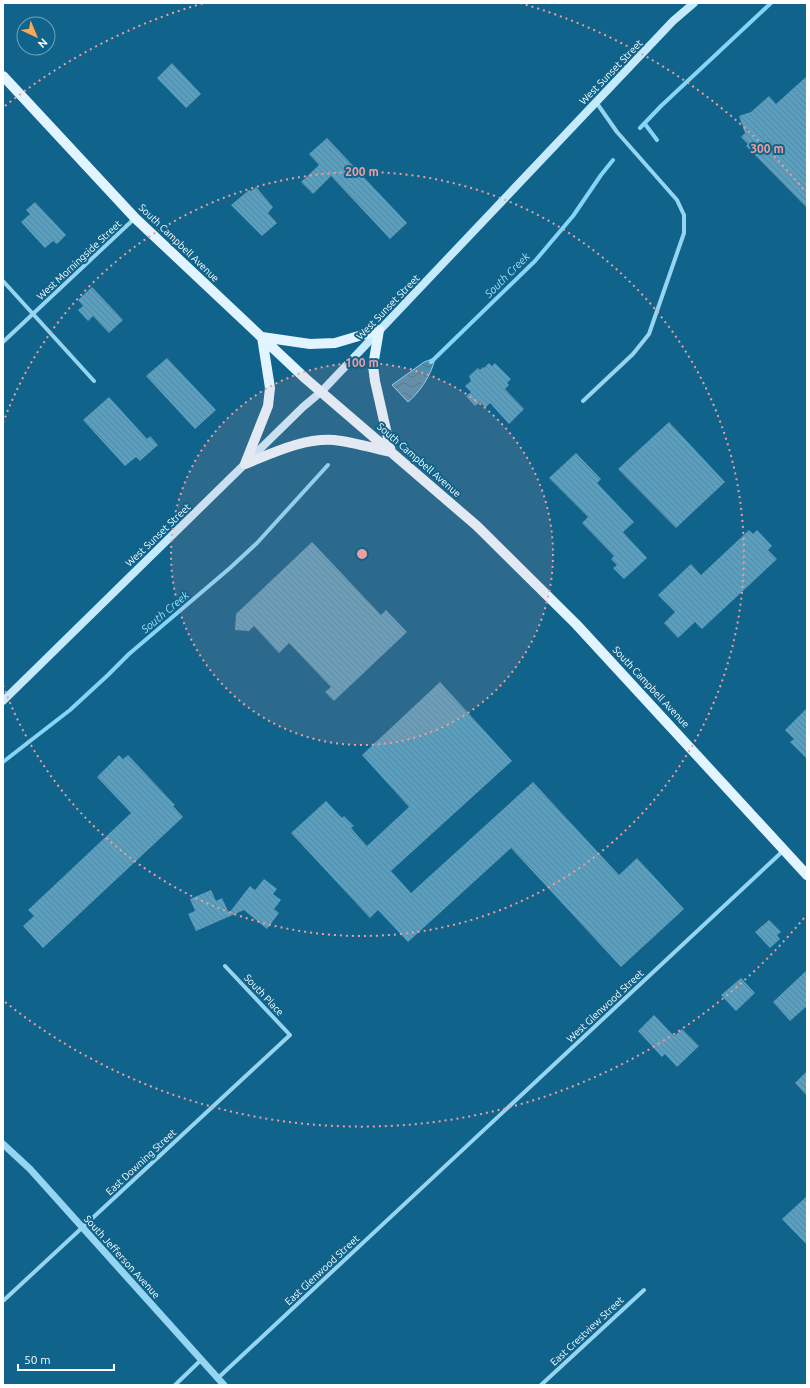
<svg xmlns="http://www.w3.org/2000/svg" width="810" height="1388" font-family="Ubuntu,sans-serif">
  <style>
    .water { fill: url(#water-waves); stroke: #87d5f6 }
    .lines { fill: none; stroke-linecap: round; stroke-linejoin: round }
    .stream { stroke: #87d5f6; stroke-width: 4 }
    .building { fill: url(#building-back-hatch) }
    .minor { stroke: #96d5f2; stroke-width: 4 }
    .tertiary { stroke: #96d5f2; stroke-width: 7 }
    .secondary { stroke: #c5eafc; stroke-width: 8 }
    .primary { stroke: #e1f4ff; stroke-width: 10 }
    .ring { fill: none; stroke: #ed9e9e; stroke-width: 2; stroke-dasharray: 2 4 }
    .labels { text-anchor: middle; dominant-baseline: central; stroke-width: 4; stroke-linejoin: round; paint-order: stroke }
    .street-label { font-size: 10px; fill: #fff; stroke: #10638b }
    .water-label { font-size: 11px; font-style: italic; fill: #a2def9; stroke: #10638b }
    .centre { fill: #ed9e9e; stroke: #10638b; stroke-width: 2 }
    .ring-label { font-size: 12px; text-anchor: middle; font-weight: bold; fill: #ed9e9e; stroke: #10638b; stroke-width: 4; stroke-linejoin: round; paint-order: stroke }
  </style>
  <defs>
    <pattern id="water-waves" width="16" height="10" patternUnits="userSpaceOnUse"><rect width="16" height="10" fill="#518eac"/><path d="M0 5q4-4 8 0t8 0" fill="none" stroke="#4f7486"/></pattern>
    <pattern id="building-back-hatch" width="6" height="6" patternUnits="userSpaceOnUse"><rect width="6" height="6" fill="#58a0c1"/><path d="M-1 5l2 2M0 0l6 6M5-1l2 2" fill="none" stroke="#54879e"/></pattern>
  </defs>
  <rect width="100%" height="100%" fill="#10638b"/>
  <path class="water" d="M435,358C432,374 420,392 408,402L392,385L424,362Z"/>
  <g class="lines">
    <path class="stream" d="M645,124L657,140
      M640,128L661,106L771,3
      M431,362L535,261L573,216L601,175L613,160
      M3,762L70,710L108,675L129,654L230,568L257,543L328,465"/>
  </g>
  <path class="building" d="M172,63L201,94L186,108L157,78Z
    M807,76V208L746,146L748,144L741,137L745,133L739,116L751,112L769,96L776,104Z
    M327,138L407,223L390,239L331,176L313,194L301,182L319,165L309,154Z
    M256,187L273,207L268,213L277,223L262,236L231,205L249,190L251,191Z
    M35,202L66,235L57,244L53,241L45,248L21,222L30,214L26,210Z
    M92,287L123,320L109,333L93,316L88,321L78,310L83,306L78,300Z
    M167,358L216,410L195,429L146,376Z
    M489,363L492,366L495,363L511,379L507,383L509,385L505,389L524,409L509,424L490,403L485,408L480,402L475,406L466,396L471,392L465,386L471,381L469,376L478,368L480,370L483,367L484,368Z
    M109,397L147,439L150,436L158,445L140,461L136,457L125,466L83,420Z
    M669,422L725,482L676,528L618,469Z
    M576,453L601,479L597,483L634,522L623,532L647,558L624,579L613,568L617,565L611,559L614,556L582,523L588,517L549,478Z
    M749,530L753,534L757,530L772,546L768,550L777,559L702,629L695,622L678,638L664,623L675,612L658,595L691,564L701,575Z
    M312,542L381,615L386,610L407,632L334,701L325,692L331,687L289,643L279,653L254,626L249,631L235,630L236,614Z
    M440,682L512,761L391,871L411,893L533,782L619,875L637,858L684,909L621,967L511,848L408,942L378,910L370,918L291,833L326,801L342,818L344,816L354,826L351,828L367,846L409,807L362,755Z
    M807,708V759L790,742L794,739L785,730Z
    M119,755L123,759L128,755L175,805L173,806L183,817L43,948L23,926L34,916L28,910L131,813L97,777Z
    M264,879L277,889L273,894L281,900L274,909L279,913L267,929L244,910L196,931L188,914L195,911L190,899L211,890L216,901L222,898L229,913L250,886L255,890Z
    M769,920L781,932L777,935L780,939L770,948L755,932Z
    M807,970V1006L790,1021L773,1002Z
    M741,978L755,993L736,1011L721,995Z
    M654,1015L674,1036L682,1029L699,1046L677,1067L665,1054L662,1057L638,1031Z
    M807,1071V1096L795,1083Z
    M807,1196V1245L782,1219Z"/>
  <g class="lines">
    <path class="minor" d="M3,281L94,381
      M3,342L135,218
      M583,401L633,354L649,334L684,233V215L677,200L617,132L596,102
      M3,1301L290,1035L225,966
      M218,1378L783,851
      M175,1385L201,1360
      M541,1385L644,1290"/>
    <path class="tertiary" d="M3,1144L30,1169L224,1385"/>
    <path class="secondary" d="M3,701L303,407L322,391L673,21L694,3"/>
    <path class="primary" d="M3,76L135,218L306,379L477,526L576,624L807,875
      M379,330L373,366L375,381L391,452C373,448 352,442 334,440C303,438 273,453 245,464L268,406L270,388L262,337L310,344L335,343Z"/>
  </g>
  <circle cx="362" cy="554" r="191" fill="#ed9e9e" fill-opacity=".12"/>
  <g class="ring">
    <circle cx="362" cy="554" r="191"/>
    <path d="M3 423A382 382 0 1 1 3 685"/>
    <path d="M804 918A573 573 0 0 1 5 1002M5 106A573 573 0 0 1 204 3M520 3A573 573 0 0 1 804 190"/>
  </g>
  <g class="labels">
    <g class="street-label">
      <text transform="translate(611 72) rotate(-46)">West Sunset Street</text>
      <text transform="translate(179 243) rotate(44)">South Campbell Avenue</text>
      <text transform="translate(79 260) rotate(-43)">West Morningside Street</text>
      <text transform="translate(388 307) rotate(-46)">West Sunset Street</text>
      <text transform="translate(419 460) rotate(41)">South Campbell Avenue</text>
      <text transform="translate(158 535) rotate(-44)">West Sunset Street</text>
      <text transform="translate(651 687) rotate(47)">South Campbell Avenue</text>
      <text transform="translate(264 995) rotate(47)">South Place</text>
      <text transform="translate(605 1006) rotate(-43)">West Glenwood Street</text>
      <text transform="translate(141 1162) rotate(-43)">East Downing Street</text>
      <text transform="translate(122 1257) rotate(48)">South Jefferson Avenue</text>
      <text transform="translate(322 1270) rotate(-43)">East Glenwood Street</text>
      <text transform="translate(587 1331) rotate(-43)">East Crestview Street</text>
    </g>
    <g class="water-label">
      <text transform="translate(507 275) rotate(-45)">South Creek</text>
      <text transform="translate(165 612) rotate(-40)">South Creek</text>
    </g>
  </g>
  <circle cx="362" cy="554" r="6" class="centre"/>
  <g class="ring-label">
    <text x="767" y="153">300 m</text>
    <text x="362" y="176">200 m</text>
    <text x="362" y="367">100 m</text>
  </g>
  <rect width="810" height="1388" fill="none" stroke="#ffffff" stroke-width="8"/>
  <g transform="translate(36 36) rotate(136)"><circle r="19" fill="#10638b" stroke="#70a1b9"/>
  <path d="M0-3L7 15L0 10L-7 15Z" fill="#ffa757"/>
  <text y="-6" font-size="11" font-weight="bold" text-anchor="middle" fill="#ffffff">N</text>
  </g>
  <path d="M18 1364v6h96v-6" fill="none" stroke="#ffffff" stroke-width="2"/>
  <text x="24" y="1364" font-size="12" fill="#ffffff" stroke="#10638b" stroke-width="3" paint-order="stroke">50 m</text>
</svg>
